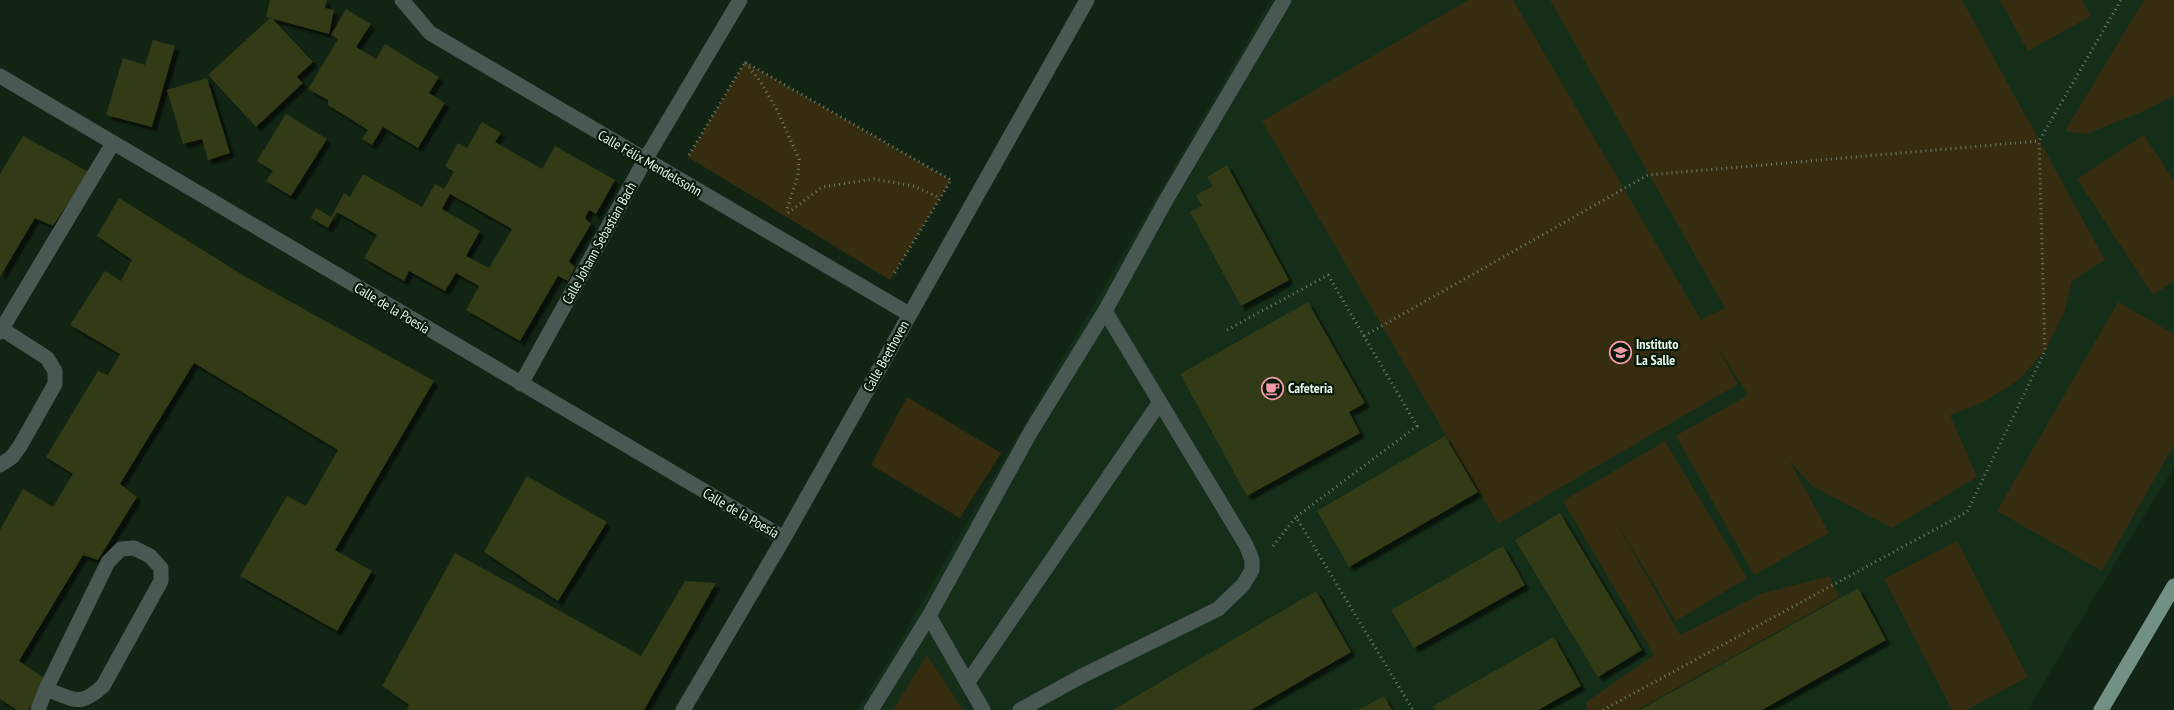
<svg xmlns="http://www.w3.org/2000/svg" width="2174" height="710" font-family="'PT Sans Narrow',sans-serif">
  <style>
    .built { fill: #152e19 }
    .green { fill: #362d10 }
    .building { fill: #323a14; fill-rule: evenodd; filter: url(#shadow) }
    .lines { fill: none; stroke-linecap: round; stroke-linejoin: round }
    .path { stroke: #708071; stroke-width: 3; stroke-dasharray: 1 4; stroke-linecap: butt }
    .minor { stroke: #4a5854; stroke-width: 15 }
    .major { stroke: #739087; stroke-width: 15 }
    .labels { text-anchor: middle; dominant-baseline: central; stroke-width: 4.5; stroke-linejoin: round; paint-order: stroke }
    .street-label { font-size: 14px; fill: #e9f5ea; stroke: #081b0b }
    .poi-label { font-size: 14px; font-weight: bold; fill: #e9f5ea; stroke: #081b0b; text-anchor: start }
  </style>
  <defs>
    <filter id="shadow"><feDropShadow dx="4.5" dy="4.5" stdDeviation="1" flood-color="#0009"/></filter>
  </defs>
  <rect width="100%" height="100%" fill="#122514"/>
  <path class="built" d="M1271,0H2174V467L2095,596L2028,710H858L901,640L943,564Z"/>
  <path class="green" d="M1468,0H1513L1701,320L1725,308L1550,0H1962L2105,260L2072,281L2065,310L2045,351L2020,379L1984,402L1950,415L1977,477L1892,528L1812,486L1789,460L1829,533L1754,575L1676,436L1748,395L1715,343L1738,384L1498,524L1262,121Z
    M2000,0H2082L2091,16L2028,51Z
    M2144,0H2174V95L2146,110L2086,134L2065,131Z
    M745,62L951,180L890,280L688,157Z
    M2144,135L2174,181V281L2153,295L2077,179Z
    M2118,302L2174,334V445L2102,571L1997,511Z
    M907,397L1001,453L960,518L871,465Z
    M1665,441L1747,578L1676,621L1612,515L1680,635L1763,593L1830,576L1839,597L1637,710H1588L1585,703L1654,655L1563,501Z
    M1957,541L2028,677L1966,710H1952L1884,579Z
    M927,655L963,710H893Z"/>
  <path class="building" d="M270,0H327L325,8L334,10L329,34L266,17Z
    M346,9L371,24L356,47L376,59L385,44L439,77L429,93L445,103L418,148L383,127L372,145L362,139L368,130L328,105V100L308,89L338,39L331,35Z
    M271,17L313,62L297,77L303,83L256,127L208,75Z
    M153,40L175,46L152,127L106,115L123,58L145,65Z
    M207,78L230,153L208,160L202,139L183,144L167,90Z
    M286,114L327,139L291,196L266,181L273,171L257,161Z
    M482,122L501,133L495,142L542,169L555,146L615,180L596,214L589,210L585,218L591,224L569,261L575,268L568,281L558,276L520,341L466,310L479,286L456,273L445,291L409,271L404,281L364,258L377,235L337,212L328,228L311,218L316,208L331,217L344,193L350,197L363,174L422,207L435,184L444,189L454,172L445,166L458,143L467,148ZM450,194L512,229L489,268L466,256L480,231L442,209Z
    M23,136L89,172L53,226L35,218L0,277V174Z
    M1227,165L1289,280L1241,306L1190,212L1202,206L1196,195L1213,186L1207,177Z
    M119,198L246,277L434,381L335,550L372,571L337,631L240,576L287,496L306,506L338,450L194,363L120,484L137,497L98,560L83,555L19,661L50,682L28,710H17L0,699V530L23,489L53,507L73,474L46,457L98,371L108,375L120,354L70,325L105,271L121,281L132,260L97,236Z
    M1308,302L1365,403L1349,412L1360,433L1247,496L1180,374Z
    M1445,436L1478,492L1349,567L1317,511Z
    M527,476L607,522L558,601L484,552Z
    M1560,513L1642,650L1598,677L1515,540Z
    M1503,546L1525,585L1414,648L1391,610Z
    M455,553L641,656L685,581L716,583L644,710H406L409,705L382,686Z
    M1858,588L1886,640L1762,710H1640Z
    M1316,591L1351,652L1251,710H1113Z
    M1554,637L1581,686L1538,710H1435L1433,706Z
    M1384,696L1392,710H1358Z"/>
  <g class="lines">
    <path class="path" d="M745,62L951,180L894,274
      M689,155L745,62L760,81L777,110L799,159L798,175L786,212
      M788,213L822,187L874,179L913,186L940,198
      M1227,330L1328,275L1417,426L1296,517L1413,710
      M1364,336L1648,175L2039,141
      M1273,546L1296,517
      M1603,710L1967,512L2045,351L2039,141L2121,0"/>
    <path class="minor" d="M402,0L430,33L909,314
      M0,76L784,538
      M0,332L113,143
      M521,384L645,160L740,0
      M0,465L12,457L20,446L55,384V371L47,358L2,329
      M929,616L983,710
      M968,682L1160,402
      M38,710L46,689L108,562L121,549L134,548L150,556L161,568V581L103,686C79,708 74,699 46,689
      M683,710L784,538L1087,0
      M871,710L929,616L1030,433L1105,311L1166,200L1284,0
      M1020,710L1080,677L1218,609L1243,585L1252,570V560L1246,545L1105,311"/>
    <path class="major" d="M2101,710L2174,586"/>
  </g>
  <defs>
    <symbol id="school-ring" viewBox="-11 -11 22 22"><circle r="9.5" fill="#081b0b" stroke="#f39aaa" stroke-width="1.5"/><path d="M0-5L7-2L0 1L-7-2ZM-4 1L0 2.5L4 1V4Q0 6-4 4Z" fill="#f39aaa"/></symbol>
    <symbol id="cafe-ring" viewBox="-11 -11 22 22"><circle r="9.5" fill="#081b0b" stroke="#f39aaa" stroke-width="1.5"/><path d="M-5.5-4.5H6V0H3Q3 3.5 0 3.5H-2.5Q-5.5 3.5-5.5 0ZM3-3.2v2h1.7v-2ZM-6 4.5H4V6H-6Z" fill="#f39aaa"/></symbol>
  </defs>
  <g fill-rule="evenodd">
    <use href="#school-ring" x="1608" y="340" width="25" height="25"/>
    <use href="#cafe-ring" x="1260" y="376" width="25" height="25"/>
  </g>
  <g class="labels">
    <g class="street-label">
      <text transform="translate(650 163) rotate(30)">Calle Félix Mendelssohn</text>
      <text transform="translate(599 243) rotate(-61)">Calle Johann Sebastian Bach</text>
      <text transform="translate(392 308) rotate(31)">Calle de la Poesía</text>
      <text transform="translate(886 356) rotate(-61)">Calle Beethoven</text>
      <text transform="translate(741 513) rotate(30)">Calle de la Poesía</text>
    </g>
    <g class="poi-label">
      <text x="1636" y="344">Instituto<tspan x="1636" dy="16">La Salle</tspan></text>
      <text x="1288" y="388">Cafeteria</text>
    </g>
  </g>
</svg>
